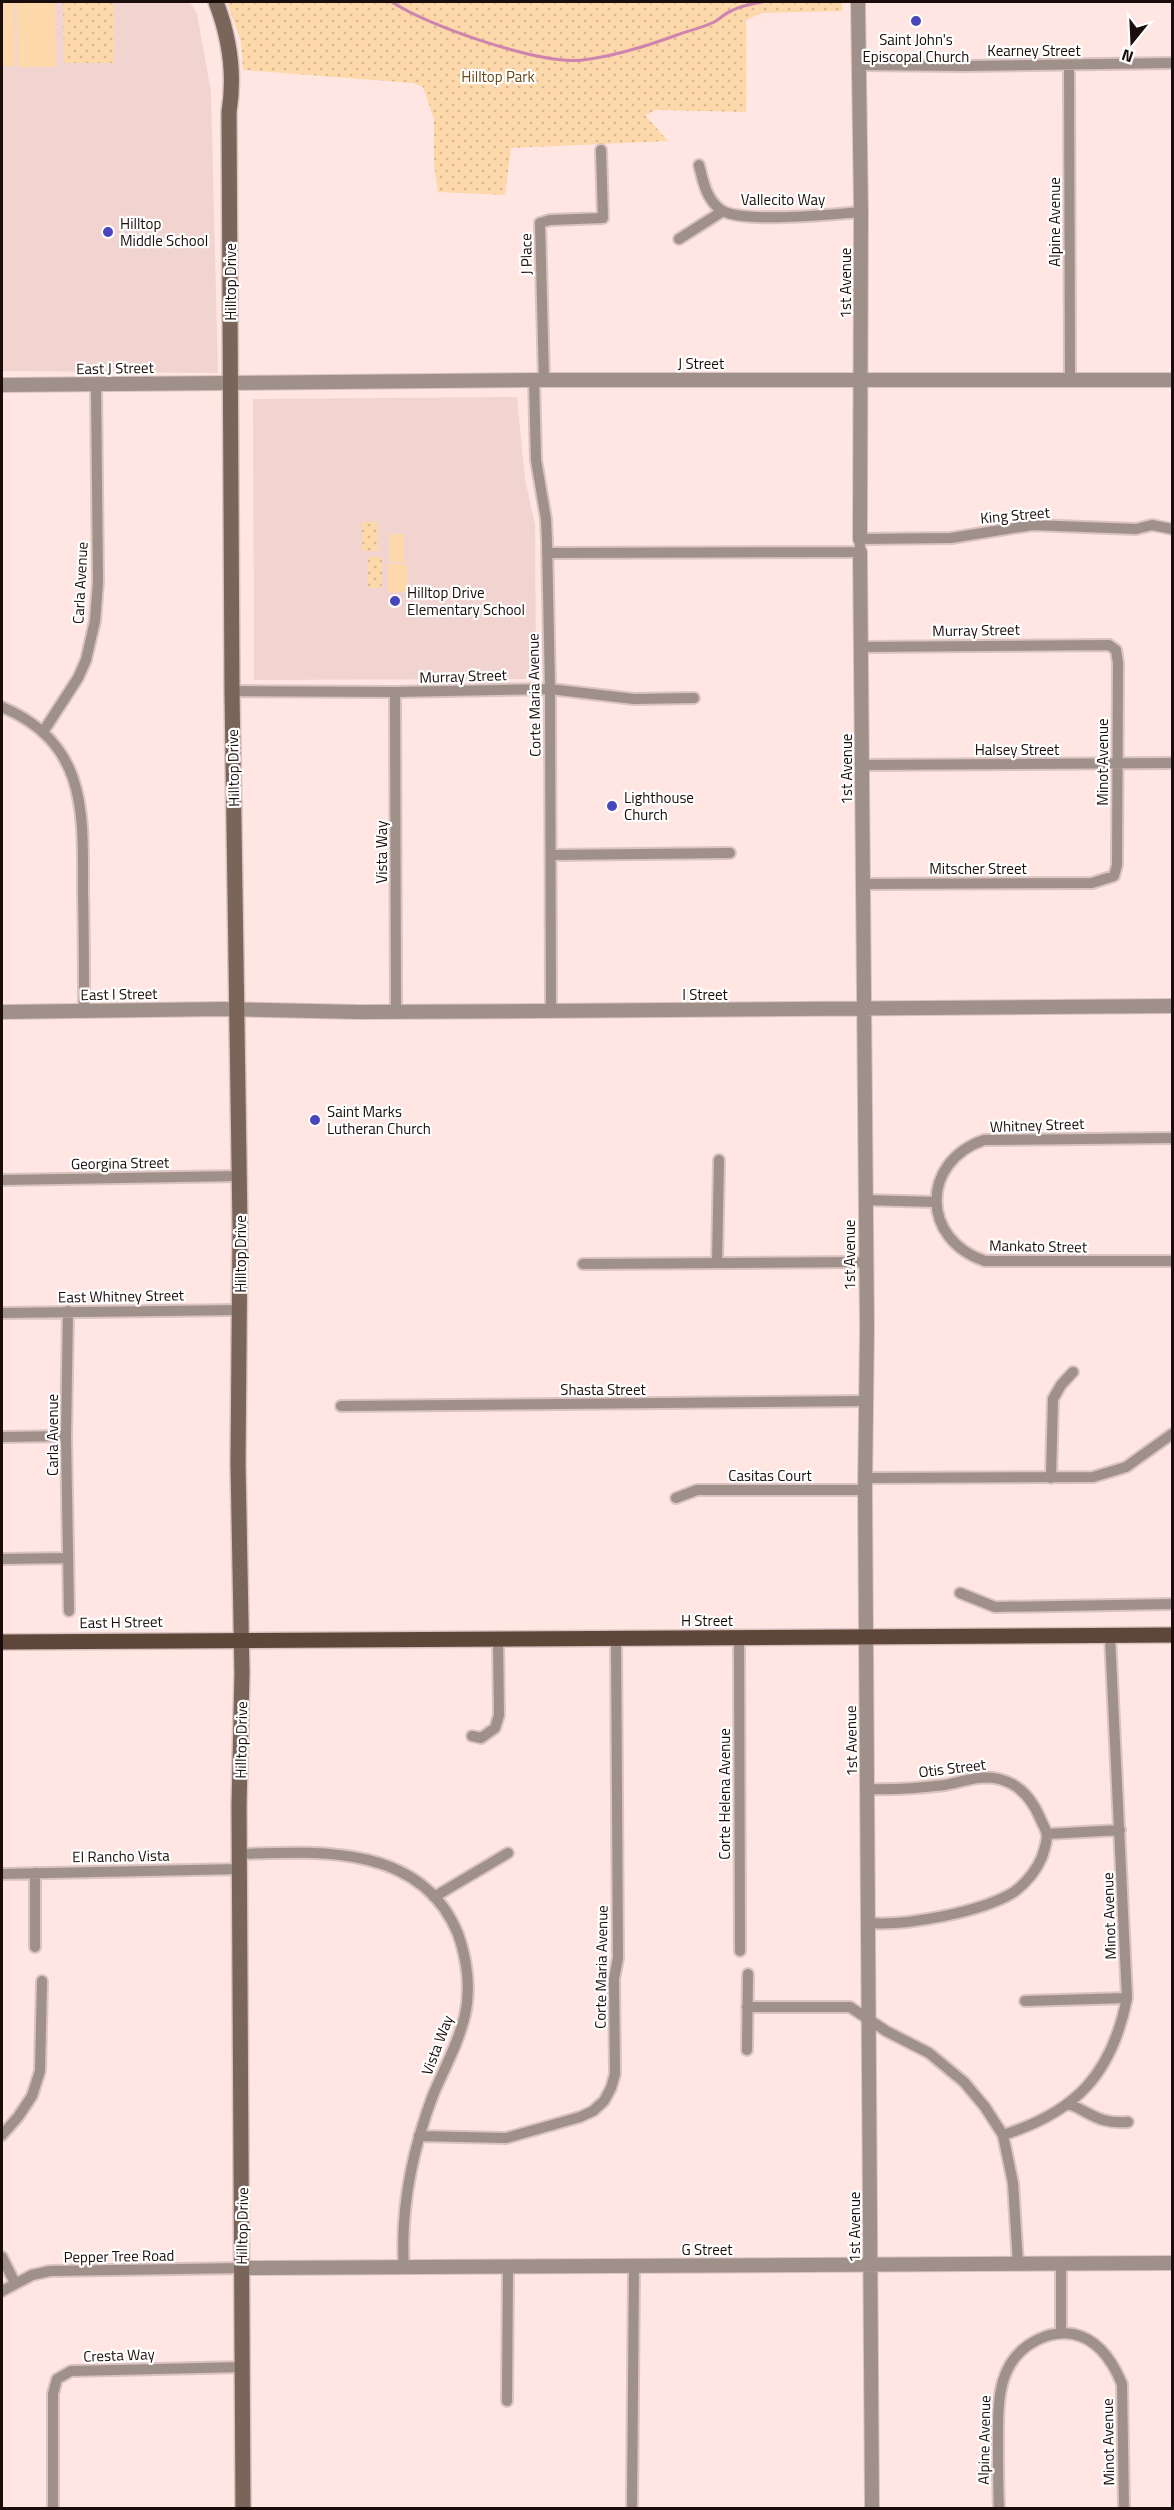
<svg xmlns="http://www.w3.org/2000/svg" width="1174" height="2510" font-family="'Titillium Web',sans-serif">
  <style>
    .built { fill: #f1d4d0 }
    .park { fill: url(#park-dots) }
    .garden { fill: #fcd8ab }
    .lines { fill: none; stroke-linecap: round; stroke-linejoin: round }
    .stream { stroke: #cd85af; stroke-width: 3 }
    .minor-casing { stroke: #dac3c0; stroke-width: 14 }
    .tertiary-casing { stroke: #dac3c0; stroke-width: 16 }
    .secondary-casing { stroke: #dac3c0; stroke-width: 18 }
    .primary-casing { stroke: #dac3c0; stroke-width: 18 }
    .minor { stroke: #9f9189; stroke-width: 10 }
    .tertiary { stroke: #9f9189; stroke-width: 14 }
    .secondary { stroke: #79655a; stroke-width: 15 }
    .primary { stroke: #5e4739; stroke-width: 15 }
    .poi-dot { fill: #4746bc; stroke: #fff; stroke-width: 2 }
    .labels { text-anchor: middle; dominant-baseline: central; stroke-width: 4.5; stroke-linejoin: round; paint-order: stroke }
    .poi-label { font-size: 15px; fill: #1a0d0b; stroke: #fff; text-anchor: start }
    .street-label { font-size: 15px; fill: #1a0d0b; stroke: #fff }
    .park-label { font-size: 15px; fill: #694713; stroke: #fff }
  </style>
  <defs>
    <pattern id="park-dots" width="8" height="8" patternUnits="userSpaceOnUse" patternTransform="scale(1.5)"><rect width="8" height="8" fill="#fcd8ab"/><path d="M2 2h.1M6 6h.1" fill="none" stroke="#d7b892" stroke-width="1.8" stroke-linecap="round"/></pattern>
  </defs>
  <rect width="100%" height="100%" fill="#ffe6e2"/>
  <path class="built" d="M2,2H190L197,14L211,92L218,373L2,371Z
    M517,397L525,479L535,525L536,676L524,679L254,680L253,399Z"/>
  <path class="park" d="M63,2H114V63H64Z
    M227,2H842V11L762,13L746,20V112L656,110L645,115L668,141L511,148L505,195L438,192L434,165V119L423,87L413,83L243,70L241,42Z
    M362,522H378V551H362Z
    M368,557H382V588H368Z"/>
  <path class="garden" d="M2,2H14L15,66H2Z
    M17,2H55L56,67H18Z
    M390,534H404V562H390Z
    M388,564H407V592H388Z"/>
  <g class="lines">
    <path class="stream" d="M392,2C428,26 540,65 583,60C615,56 647,46 677,35C688,31 701,28 712,23C719,20 724,14 731,11C740,6 752,4 762,2"/>
    <defs>
      <path id="minor" d="M859,65L964,66L1172,63
        M1069,65L1070,379
        M699,165C703,181 706,199 721,210C742,224 833,214 861,212
        M679,239L723,211
        M534,380L536,460L546,519L547,541L550,689L551,1011
        M544,380L540,223L550,220L603,218L601,150
        M547,553L860,552V539L951,538L1032,525L1136,529L1152,525L1172,529
        M861,647L1109,645L1116,650L1118,663L1117,865L1114,876L1092,883L863,884
        M232,691L395,692L550,689L634,699L694,698
        M395,692L396,1012
        M2,707C88,743 83,814 83,892C84,932 84,971 84,1011
        M43,732L78,678L86,660L95,621L98,582L96,385
        M862,765L1172,763
        M551,855L730,853
        M1172,1138L984,1140C920,1162 921,1240 985,1261H1172
        M2,1180L239,1176
        M865,1200L936,1202
        M717,1263L719,1160
        M583,1264L865,1262
        M68,1311L66,1436L69,1611
        M2,1313L240,1310
        M341,1406L865,1401
        M2,1437L66,1436
        M866,1478L1093,1477L1126,1467L1172,1434
        M1051,1478L1053,1399L1061,1385L1073,1372
        M676,1498L697,1490H865
        M2,1559L67,1558
        M960,1593L995,1607L1172,1604
        M739,1638L740,1951
        M472,1736L481,1738L495,1728L499,1715L498,1638
        M868,1789C894,1790 920,1788 945,1785C963,1782 981,1774 999,1779C1020,1784 1032,1799 1040,1818C1042,1823 1046,1829 1047,1835C1047,1842 1044,1851 1042,1857C1036,1871 1026,1883 1014,1892C982,1912 906,1926 869,1923
        M1047,1834L1120,1830
        M241,1854C321,1851 422,1845 458,1934C467,1959 471,1989 465,2015C459,2042 444,2069 433,2095C412,2151 400,2208 404,2268
        M35,1873V1947
        M2,1874L240,1869
        M434,1897L508,1853
        M1025,2001L1127,1998
        M747,2007H850L886,2031L929,2053L964,2082L985,2107L1003,2135L1013,2183L1018,2264
        M747,2050L748,1974
        M1069,2104C1093,2114 1099,2124 1128,2122
        M2,2135L18,2117L32,2096L40,2071L42,1981
        M1003,2135C1076,2112 1112,2074 1127,1998L1110,1636
        M419,2136L506,2138L580,2117L593,2111L604,2101L611,2088L615,2074L614,1979L618,1958L616,1638
        M2,2257L15,2283
        M2,2291L32,2275L50,2271L242,2268
        M1061,2333V2264
        M507,2401L508,2266
        M53,2508V2394L57,2379L71,2371L243,2367
        M632,2508L634,2266
        M999,2508C998,2486 998,2463 998,2440C998,2401 997,2360 1037,2340C1049,2334 1060,2332 1073,2334C1098,2339 1113,2362 1122,2384L1124,2508"/>
      <path id="tertiary" d="M858,2L861,212L860,539
        M2,385L544,380H1172
        M860,552L867,1329L865,1490L872,2508
        M2,1012L222,1009L359,1012L538,1011L1172,1006
        M242,2268L1172,2263"/>
      <path id="secondary" d="M216,2C229,36 235,75 229,112L232,691L240,1228L238,1464L242,1673L239,1806L243,2508"/>
      <path id="primary" d="M2,1642L1172,1635"/>
    </defs>
    <use href="#minor" class="minor-casing"/>
    <use href="#tertiary" class="tertiary-casing"/>
    <use href="#secondary" class="secondary-casing"/>
    <use href="#primary" class="primary-casing"/>
    <use href="#minor" class="minor"/>
    <use href="#tertiary" class="tertiary"/>
    <use href="#secondary" class="secondary"/>
    <use href="#primary" class="primary"/>
  </g>
  <g class="poi-dot">
    <circle cx="916" cy="21" r="6"/>
    <circle cx="108" cy="232" r="6"/>
    <circle cx="395" cy="601" r="6"/>
    <circle cx="612" cy="806" r="6"/>
    <circle cx="315" cy="1120" r="6"/>
  </g>
  <g class="labels">
    <g class="poi-label">
      <text x="916" y="39" text-anchor="middle">Saint John's<tspan x="916" dy="17">Episcopal Church</tspan></text>
      <text x="120" y="223">Hilltop<tspan x="120" dy="17">Middle School</tspan></text>
      <text x="407" y="592">Hilltop Drive<tspan x="407" dy="17">Elementary School</tspan></text>
      <text x="624" y="797">Lighthouse<tspan x="624" dy="17">Church</tspan></text>
      <text x="327" y="1111">Saint Marks<tspan x="327" dy="17">Lutheran Church</tspan></text>
    </g>
    <g class="street-label">
      <text x="1034" y="50">Kearney Street</text>
      <text x="783" y="199">Vallecito Way</text>
      <text transform="translate(1054 222) rotate(-90)">Alpine Avenue</text>
      <text transform="translate(526 254) rotate(-91)">J Place</text>
      <text transform="translate(230 282) rotate(-90)">Hilltop Drive</text>
      <text transform="translate(845 283) rotate(-90)">1st Avenue</text>
      <text x="701" y="363">J Street</text>
      <text transform="translate(115 368) rotate(-1)">East J Street</text>
      <text transform="translate(1015 515) rotate(-5)">King Street</text>
      <text transform="translate(80 583) rotate(-87)">Carla Avenue</text>
      <text transform="translate(976 630) rotate(-1)">Murray Street</text>
      <text transform="translate(463 676) rotate(-2)">Murray Street</text>
      <text transform="translate(534 695) rotate(-91)">Corte Maria Avenue</text>
      <text x="1017" y="749">Halsey Street</text>
      <text transform="translate(1102 762) rotate(-90)">Minot Avenue</text>
      <text transform="translate(233 768) rotate(-91)">Hilltop Drive</text>
      <text transform="translate(846 769) rotate(-90)">1st Avenue</text>
      <text transform="translate(381 852) rotate(-90)">Vista Way</text>
      <text x="978" y="868">Mitscher Street</text>
      <text transform="translate(119 994) rotate(-1)">East I Street</text>
      <text x="705" y="994">I Street</text>
      <text transform="translate(1037 1125) rotate(-2)">Whitney Street</text>
      <text transform="translate(120 1163) rotate(-1)">Georgina Street</text>
      <text transform="translate(1038 1246) rotate(1)">Mankato Street</text>
      <text transform="translate(240 1254) rotate(-90)">Hilltop Drive</text>
      <text transform="translate(849 1255) rotate(-90)">1st Avenue</text>
      <text transform="translate(121 1296) rotate(-1)">East Whitney Street</text>
      <text x="603" y="1389">Shasta Street</text>
      <text transform="translate(52 1435) rotate(-90)">Carla Avenue</text>
      <text x="770" y="1475">Casitas Court</text>
      <text x="707" y="1620">H Street</text>
      <text transform="translate(121 1622) rotate(-1)">East H Street</text>
      <text transform="translate(241 1740) rotate(-89)">Hilltop Drive</text>
      <text transform="translate(851 1741) rotate(-91)">1st Avenue</text>
      <text transform="translate(952 1768) rotate(-7)">Otis Street</text>
      <text transform="translate(724 1794) rotate(-90)">Corte Helena Avenue</text>
      <text transform="translate(121 1856) rotate(-1)">El Rancho Vista</text>
      <text transform="translate(1109 1916) rotate(-92)">Minot Avenue</text>
      <text transform="translate(601 1967) rotate(-89)">Corte Maria Avenue</text>
      <text transform="translate(437 2045) rotate(-69)">Vista Way</text>
      <text transform="translate(242 2226) rotate(-89)">Hilltop Drive</text>
      <text transform="translate(854 2227) rotate(-90)">1st Avenue</text>
      <text x="707" y="2249">G Street</text>
      <text transform="translate(119 2256) rotate(-1)">Pepper Tree Road</text>
      <text transform="translate(119 2355) rotate(-2)">Cresta Way</text>
      <text transform="translate(984 2440) rotate(-89)">Alpine Avenue</text>
      <text transform="translate(1108 2442) rotate(-91)">Minot Avenue</text>
    </g>
    <g class="park-label">
      <text x="498" y="76">Hilltop Park</text>
    </g>
  </g>
  <rect width="1174" height="2510" fill="none" stroke="#1a0d0b" stroke-width="6"/>
  <g transform="translate(1132 42) rotate(198)" stroke="#ffffff" stroke-width="4.5" paint-order="stroke">
  <path d="M0-4.5L10 22L0 15L-10 22Z" fill="#1a0d0b"/>
  <text y="-9" font-size="16" font-weight="bold" text-anchor="middle" fill="#1a0d0b">N</text>
  </g>
</svg>
